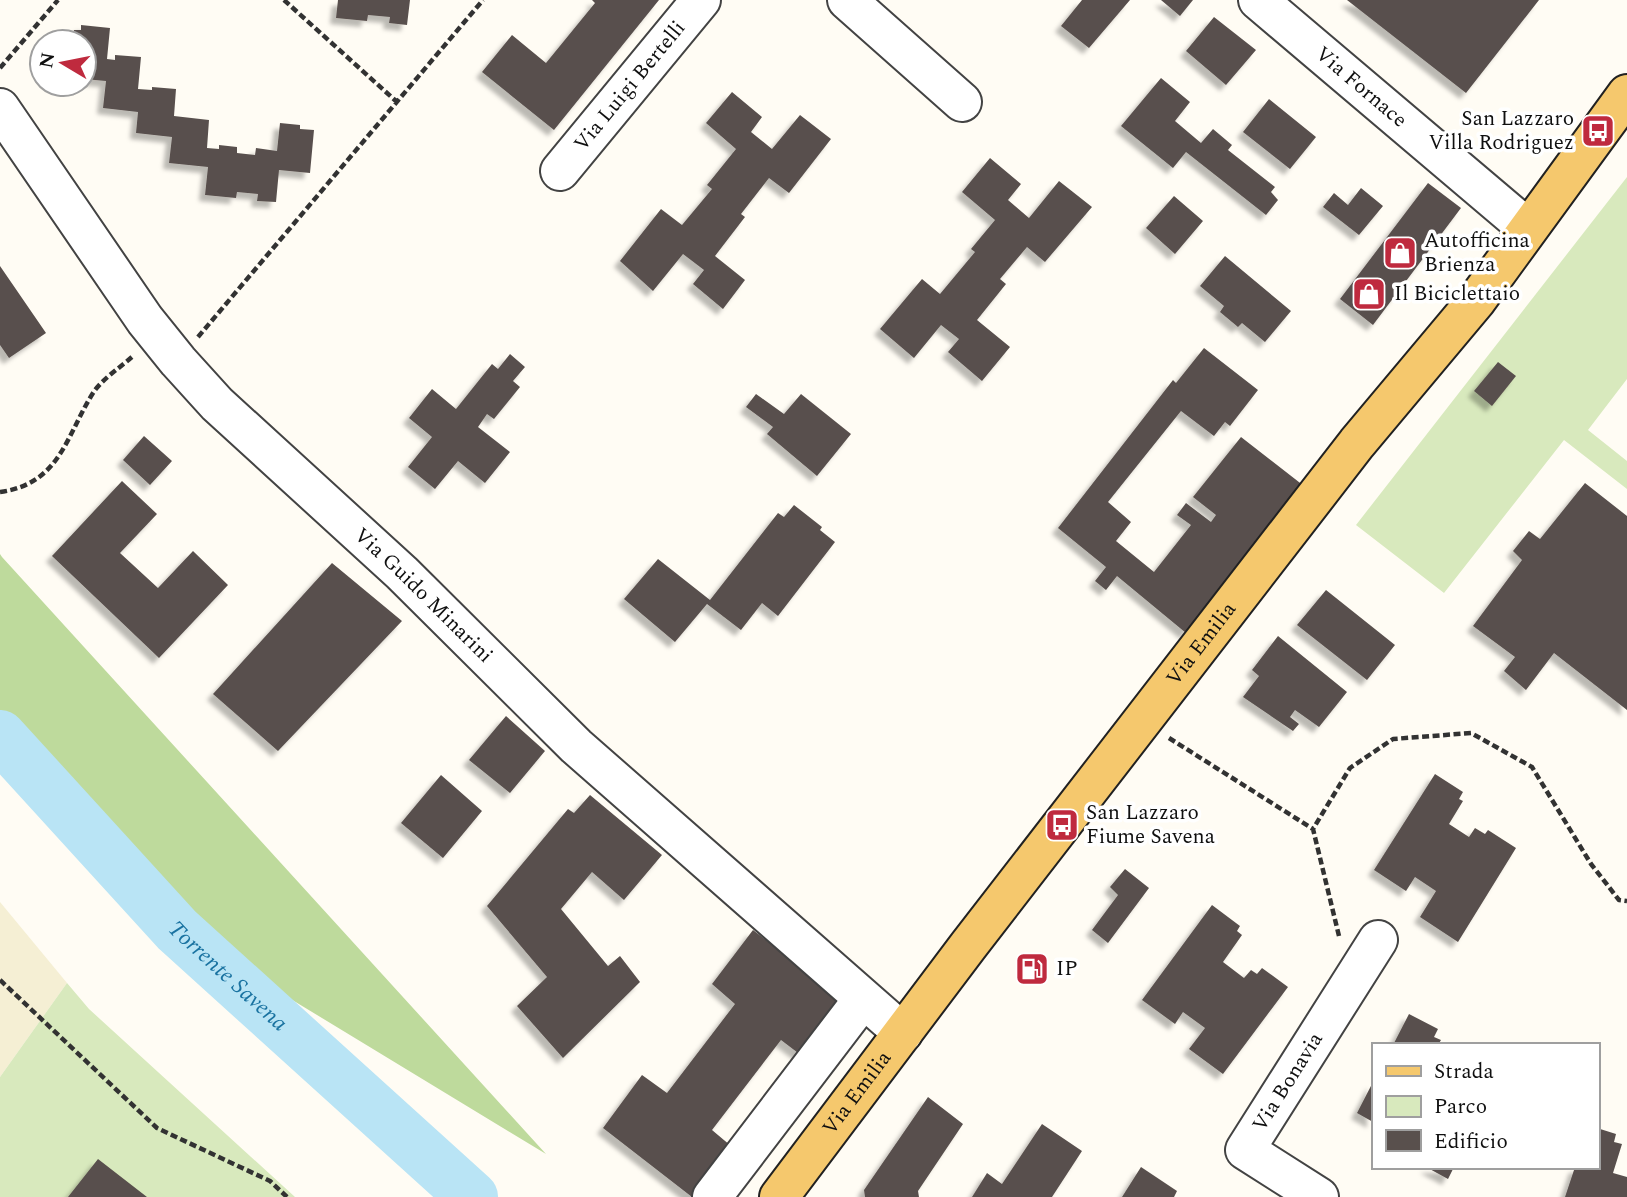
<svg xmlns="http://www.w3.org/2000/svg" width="1627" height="1197" font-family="Spectral,serif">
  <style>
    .farmland { fill: #f5efd4 }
    .green { fill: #d8e9bd }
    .forest { fill: #beda9c }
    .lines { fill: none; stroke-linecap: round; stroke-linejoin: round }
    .river { stroke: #b9e4f5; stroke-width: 52 }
    .building { fill: #59504d; filter: url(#shadow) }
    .minor-casing { stroke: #434343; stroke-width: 42 }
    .major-casing { stroke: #212121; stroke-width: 42 }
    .path { stroke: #323232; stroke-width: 4.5; stroke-dasharray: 7 3.5; stroke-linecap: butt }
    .minor { stroke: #fff; stroke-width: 38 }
    .major { stroke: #f5c86d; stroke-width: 38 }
    .labels { text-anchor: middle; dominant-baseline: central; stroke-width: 7; stroke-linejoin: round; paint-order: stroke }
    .street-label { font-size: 21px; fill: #101010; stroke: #fff }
    .poi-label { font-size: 21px; fill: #101010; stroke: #fff; text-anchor: start }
    .water-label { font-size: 23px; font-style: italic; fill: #1a73a1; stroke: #fff }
  </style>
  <defs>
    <filter id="shadow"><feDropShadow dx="-6" dy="6" stdDeviation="2" flood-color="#0004"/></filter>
  </defs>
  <rect width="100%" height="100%" fill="#fffcf4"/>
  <path class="farmland" d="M0,902L67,983L0,1077Z"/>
  <path class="green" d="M1627,177V379L1588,430L1627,461V489L1564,440L1444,593L1356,525Z
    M67,983L89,1009L295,1197H0V1077Z"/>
  <path class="forest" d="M0,554L2,557L546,1154L177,930L0,736Z"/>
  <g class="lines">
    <path class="river" id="s1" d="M0,736L177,930L472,1197"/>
  </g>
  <path class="building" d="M338,0H410L407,25L389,23L390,17L368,15L367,21L336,18Z
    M592,0H659L554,130L482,72L512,35L546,63L595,3Z
    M1082,0H1130L1089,48L1061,26Z
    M1161,0H1193L1180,16Z
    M1347,0H1539L1466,93Z
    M1214,17L1256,50L1226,85L1186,51Z
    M81,25L110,28L107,59L115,60V55L141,57L138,89L152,90V87L176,89L174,116L209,120L207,148L219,149V145L237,147V153L255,155L256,148L277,151L280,123L300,125V129L314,130L310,173L279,170L276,202L257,201L258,194L237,192L236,198L205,195L208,167L169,163L172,137L136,133L138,112L103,108L106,81L84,79V42H72L74,30H81Z
    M1161,78L1190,102L1175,121L1201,143L1213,129L1232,145L1228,150L1275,187L1271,192L1278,200L1266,215L1186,152L1173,168L1121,126Z
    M732,92L762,117L751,132L772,149L800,115L831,139L789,193L769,178L741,214L745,217L715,256L745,280L723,309L693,284L704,270L683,254L653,291L620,261L661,209L682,225L712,189L707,185L736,149L706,123Z
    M1269,99L1316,137L1290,169L1243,132Z
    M990,158L1021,184L1008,200L1029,218L1059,181L1092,207L1045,262L1027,247L1000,279L1006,284L977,320L1010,347L982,381L948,352L959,339L941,325L914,358L880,329L922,279L940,294L975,252L971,249L995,220L962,192Z
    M1428,183L1461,208L1373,325L1340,299Z
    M1361,188L1383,206L1359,235L1323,207L1334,193L1348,205Z
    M1174,196L1203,221L1175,254L1146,228Z
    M1225,256L1291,311L1265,342L1242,323L1238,327L1220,312L1224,306L1200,286Z
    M0,266L46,333L9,358L0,345Z
    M1204,348L1258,390L1230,426L1225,422L1214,436L1181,411L1108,502L1131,522L1116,541L1154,572L1191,525L1177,515L1186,503L1211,522L1216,515L1193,497L1241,437L1304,486L1186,633L1117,576L1106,590L1095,581L1106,567L1058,528L1173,380L1176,383Z
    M510,354L525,367L513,381L520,387L494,419L487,414L478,427L510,452L485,483L458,461L435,489L408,467L432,437L409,418L432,389L456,409L492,364L498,369Z
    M1498,362L1516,376L1492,406L1474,391Z
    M756,394L784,414L801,394L851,434L817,476L767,434L773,427L746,407Z
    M144,436L172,461L150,485L123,460Z
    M122,481L157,514L120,553L158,588L193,551L228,585L159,658L52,556Z
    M1585,483L1627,516V710L1554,653L1526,690L1504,671L1515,657L1473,626L1522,560L1513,551L1529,531L1540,539Z
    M794,505L822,527L820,530L835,542L778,616L762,603L741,630L707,604L675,642L624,599L658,559L710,600L778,513L784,517Z
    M332,563L402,621L278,751L213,694Z
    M1326,590L1395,645L1367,680L1297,625Z
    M1278,636L1347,692L1319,727L1295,710L1290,717L1299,724L1293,731L1243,697L1259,676L1252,670Z
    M506,716L545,751L510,793L469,760Z
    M1435,774L1463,792L1459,799L1463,801L1449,824L1469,837L1475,828L1485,834L1488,830L1516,848L1458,942L1420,917L1436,891L1415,877L1406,891L1374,870Z
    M441,775L482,811L443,858L401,823Z
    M590,795L662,855L624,900L592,872L561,909L608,966L620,956L640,982L563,1058L517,1006L547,977L487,906L568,809L574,813Z
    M1125,869L1149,888L1108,943L1092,930L1118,895L1110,887Z
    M1212,905L1240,926L1237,931L1242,935L1223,962L1244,978L1251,970L1257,974L1262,968L1288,987L1223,1074L1189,1049L1205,1028L1183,1012L1175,1024L1142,1000Z
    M753,930L849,1004L806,1059L781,1040L712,1130L737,1151L702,1197H692L603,1128L642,1075L667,1093L735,1004L712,984Z
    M1409,1014L1438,1029L1434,1037L1441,1040L1438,1045H1393Z
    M1373,1082V1122L1357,1113Z
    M928,1097L963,1124L918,1191L919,1197H865L864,1190Z
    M1042,1124L1082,1151L1052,1197H972L987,1173L1002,1184Z
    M1597,1128L1616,1134L1614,1142L1622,1144L1613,1173L1627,1177V1197H1565L1575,1167H1597Z
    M98,1159L147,1197H68Z
    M1141,1167L1177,1191L1174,1197H1122Z
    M1426,1167H1454L1448,1179Z"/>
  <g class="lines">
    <defs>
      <g id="minor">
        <path d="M847,0L962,102"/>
        <path id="s2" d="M1258,0L1527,228"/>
        <path id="s3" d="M0,108L145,320L178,361L217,404L402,573L576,746L903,1033"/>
        <path id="s4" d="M560,171L701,0"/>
        <path d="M712,1197L863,999"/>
        <path id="s5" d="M1319,1197L1245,1150L1378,940"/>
      </g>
      <g id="major">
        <path id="s6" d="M779,1197L968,946L1357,443L1476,301L1627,94"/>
      </g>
    </defs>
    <use href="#minor" class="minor-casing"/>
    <use href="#major" class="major-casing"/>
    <path class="path" d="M284,0L397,102
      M0,68L58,0
      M198,337L483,0
      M0,492C60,484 66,436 93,393C102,379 121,367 133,356
      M1169,738L1313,829
      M1339,936L1313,829L1350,768L1393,739L1471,733L1532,767L1591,864L1619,900L1627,901
      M0,980L157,1128L270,1181L287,1197"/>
    <use href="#minor" class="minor"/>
    <use href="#major" class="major"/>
  </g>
  <defs>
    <symbol id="bus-square" viewBox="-11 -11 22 22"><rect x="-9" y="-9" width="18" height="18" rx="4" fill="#bf2a3e" stroke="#fff"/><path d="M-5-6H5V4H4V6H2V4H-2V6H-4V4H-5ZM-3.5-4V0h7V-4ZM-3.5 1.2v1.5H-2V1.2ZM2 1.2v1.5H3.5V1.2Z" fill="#fff"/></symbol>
    <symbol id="shop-square" viewBox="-11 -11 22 22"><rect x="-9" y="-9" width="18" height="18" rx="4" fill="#bf2a3e" stroke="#fff"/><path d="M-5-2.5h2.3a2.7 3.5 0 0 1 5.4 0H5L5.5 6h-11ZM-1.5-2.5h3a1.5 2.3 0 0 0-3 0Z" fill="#fff"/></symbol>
    <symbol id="fuel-square" viewBox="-11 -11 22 22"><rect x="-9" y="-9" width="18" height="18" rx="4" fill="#bf2a3e" stroke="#fff"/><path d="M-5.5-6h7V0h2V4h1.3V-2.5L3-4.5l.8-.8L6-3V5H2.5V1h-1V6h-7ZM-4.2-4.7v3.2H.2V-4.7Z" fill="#fff"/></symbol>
  </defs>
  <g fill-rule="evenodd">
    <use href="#bus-square" x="1579" y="112" width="38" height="38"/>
    <use href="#shop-square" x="1381" y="234" width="38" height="38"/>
    <use href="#shop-square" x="1350" y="275" width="38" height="38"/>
    <use href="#bus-square" x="1043" y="806" width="38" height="38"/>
    <use href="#fuel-square" x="1013" y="950" width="38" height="38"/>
  </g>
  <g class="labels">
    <g class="street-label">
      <text stroke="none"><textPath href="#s4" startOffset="110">Via Luigi Bertelli</textPath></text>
      <text stroke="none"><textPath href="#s2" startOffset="135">Via Fornace</textPath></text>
      <text stroke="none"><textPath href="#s3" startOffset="649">Via Guido Minarini</textPath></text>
      <text stroke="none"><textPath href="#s6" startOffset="696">Via Emilia</textPath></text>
      <text stroke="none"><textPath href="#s5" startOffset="168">Via Bonavia</textPath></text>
      <text stroke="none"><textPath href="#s6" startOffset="130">Via Emilia</textPath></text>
    </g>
    <g class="poi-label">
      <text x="1574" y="119" text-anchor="end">San Lazzaro<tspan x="1574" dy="24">Villa Rodriguez</tspan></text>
      <text x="1424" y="241">Autofficina<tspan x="1424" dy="24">Brienza</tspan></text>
      <text x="1394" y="294">Il Biciclettaio</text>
      <text x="1086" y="813">San Lazzaro<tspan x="1086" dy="24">Fiume Savena</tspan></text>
      <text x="1056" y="969">IP</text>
    </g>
    <g class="water-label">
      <text stroke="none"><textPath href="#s1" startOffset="331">Torrente Savena</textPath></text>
    </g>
  </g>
  <rect x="1372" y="1043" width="228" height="126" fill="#ffffff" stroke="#9f9f9f" stroke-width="2"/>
  <rect x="1386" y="1066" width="35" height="10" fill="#f5c86d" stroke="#9f9f9f" stroke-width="2"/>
  <text x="1434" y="1078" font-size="21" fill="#101010">Strada</text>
  <rect x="1386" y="1096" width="35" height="21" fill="#d8e9bd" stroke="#9f9f9f" stroke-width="2"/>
  <text x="1434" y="1113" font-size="21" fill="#101010">Parco</text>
  <rect x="1386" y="1130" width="35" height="21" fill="#59504d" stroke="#9f9f9f" stroke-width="2"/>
  <text x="1434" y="1148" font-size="21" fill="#101010">Edificio</text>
  <g transform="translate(63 63) rotate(280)"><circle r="33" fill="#ffffff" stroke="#9f9f9f" stroke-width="2"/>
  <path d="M0-5L12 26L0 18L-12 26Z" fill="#bf2a3e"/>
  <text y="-10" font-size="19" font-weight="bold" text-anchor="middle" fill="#101010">N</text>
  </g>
</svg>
